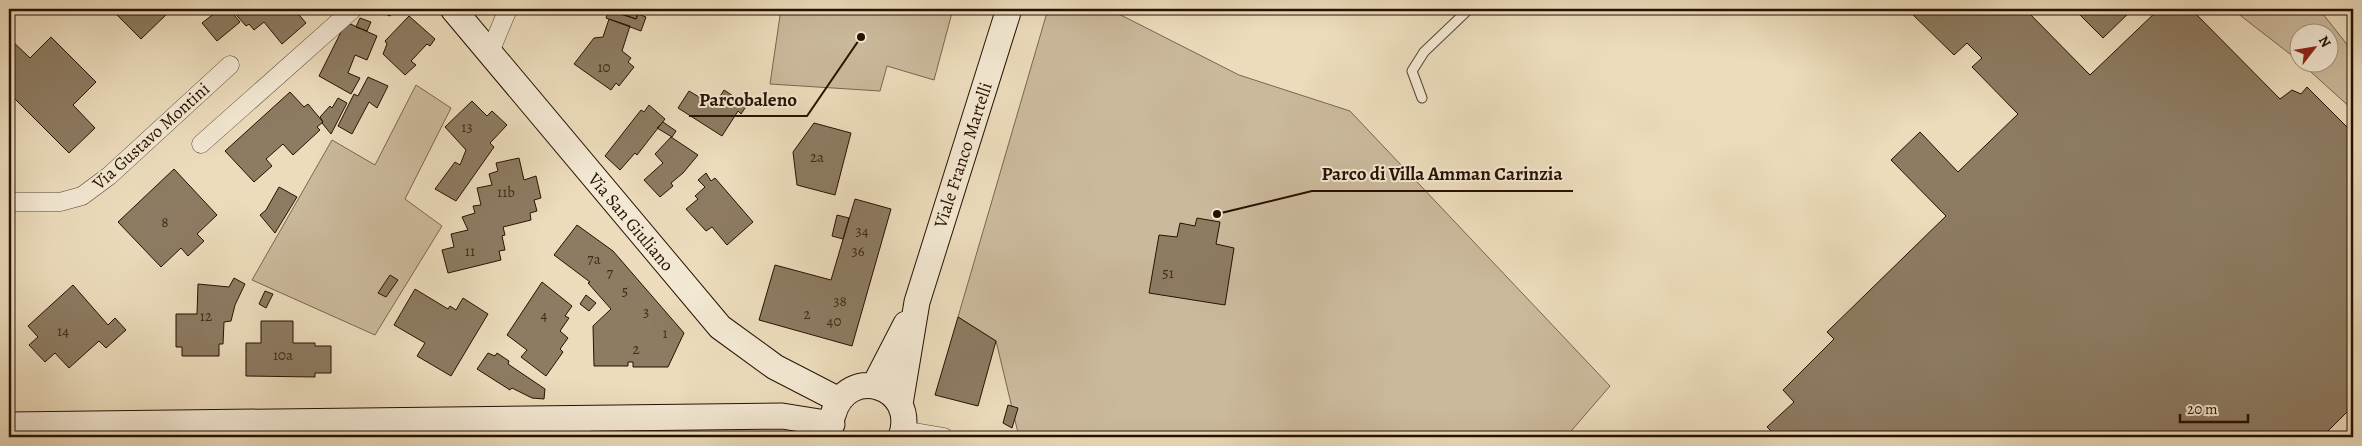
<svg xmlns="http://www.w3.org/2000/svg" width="2362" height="446" font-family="Alegreya,serif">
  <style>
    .green { fill: #cbb99c; stroke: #79654e }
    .building { fill: #8d7b62; stroke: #271101 }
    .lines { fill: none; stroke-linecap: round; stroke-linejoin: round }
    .service-casing { stroke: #584430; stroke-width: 11 }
    .minor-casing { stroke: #584430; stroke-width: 19 }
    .secondary-casing { stroke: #271101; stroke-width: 27 }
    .service { stroke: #f3e8d3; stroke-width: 9 }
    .minor { stroke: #f3e8d3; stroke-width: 18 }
    .secondary { stroke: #f3e8d3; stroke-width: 25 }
    .labels { text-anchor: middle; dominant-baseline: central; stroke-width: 4; stroke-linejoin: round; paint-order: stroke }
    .number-label { font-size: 15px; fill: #402c19 }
    .street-label { font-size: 18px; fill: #271101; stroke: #f3e8d3 }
    .leader { fill: none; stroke: #271101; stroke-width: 2 }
    .callout-dot { fill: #271101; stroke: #f3e8d3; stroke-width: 2 }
    .callout-label { font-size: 19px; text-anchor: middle; font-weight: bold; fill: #271101; stroke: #f3e8d3; stroke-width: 4; stroke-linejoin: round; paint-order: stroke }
  </style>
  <rect width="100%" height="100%" fill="#ecdcbc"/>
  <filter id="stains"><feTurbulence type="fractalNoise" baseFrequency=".004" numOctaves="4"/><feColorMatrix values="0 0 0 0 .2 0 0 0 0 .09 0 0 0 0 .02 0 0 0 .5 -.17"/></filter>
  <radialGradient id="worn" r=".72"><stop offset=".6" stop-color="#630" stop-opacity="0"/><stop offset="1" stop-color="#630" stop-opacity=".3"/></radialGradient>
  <path class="green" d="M781,9H953L934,80L887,66L880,91L770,84Z
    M1048,9H1109L1239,75L1350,111L1610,386L1566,437H1019L996,341L958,317Z
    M2232,9H2319L2353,52V110L2301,63L2330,62V32H2300L2299,61Z
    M416,85L451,108L405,199L442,226L375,335L252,280L332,140L375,165Z"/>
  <path class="building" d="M111,9H169L171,10L141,39Z
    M220,9H229L240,22L217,41L202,23Z
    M231,9H294L306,23L282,44L264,22L254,30L249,24L246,26Z
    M383,9H393L390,16L381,12Z
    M609,9L636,19L638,14L646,17L641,31L606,18Z
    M613,9H640L636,19L617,13L618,11Z
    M1907,9H2025L2090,75L2159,9H2191L2280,99L2292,90L2301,94L2307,87L2353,133V406L2322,437H1777L1767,427L1794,402L1783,390L1834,339L1827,332L1946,216L1891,160L1920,132L1958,172L2018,114L1972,67L1982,58L1967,43L1954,55Z
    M2074,9H2133L2103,38Z
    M409,16L435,39L430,46L427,44L411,61L416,65L405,75L383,54L387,44L385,41Z
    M360,18L371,22L367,31L356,27Z
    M609,19L630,26L622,51L631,58L628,62L634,67L619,86L616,83L611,90L574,64L594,38L603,37Z
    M346,22L377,36L367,60L355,55L348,73L360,78L351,94L319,76Z
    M51,37L96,82L73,105L95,128L69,153L9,93V38L30,58Z
    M368,77L388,86L377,108L369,102L352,134L338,126L354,94L358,96Z
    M724,90L747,105L741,114L738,111L722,136L678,108L689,91L714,106Z
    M290,92L304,107L308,104L323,122L317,127L320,130L293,155L283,144L266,159L272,166L254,182L225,151Z
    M338,98L347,103L331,134L322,123L323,122L320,117L330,106L332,108Z
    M472,101L487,116L492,111L507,125L490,143L494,147L456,201L435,189L455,162L460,165L466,150L445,127Z
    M649,105L665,119L637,155L635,153L620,170L605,156L641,110L644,112Z
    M663,122L676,131L672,137L657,128Z
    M814,123L851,133L835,195L797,185L793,152Z
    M671,137L698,155L683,173L671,183L673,186L660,197L644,180L663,163L655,154Z
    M519,158L524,180L536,176L541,198L534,200L537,211L530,213L531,220L503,227L505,235L502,236L505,250L499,251L501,260L448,273L442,250L454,247L451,234L468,230L462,217L475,213L473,206L481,205L477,188L492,185L489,174L498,171L496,163Z
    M174,169L217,215L197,234L204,241L188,256L181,248L161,267L118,222Z
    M706,173L711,181L715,178L753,222L727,245L712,227L706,231L686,209L698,199L695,196L705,187L698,180Z
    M279,187L297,197L275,233L260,215L266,210Z
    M855,199L891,209L852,346L759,320L775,265L831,280Z
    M837,215L849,218L843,239L832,236Z
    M1197,218L1220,222L1216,244L1234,248L1225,305L1149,293L1159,235L1177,237L1180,223L1195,226Z
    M577,225L613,251L684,333L668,367H633V362H628V366H594L593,326L611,309L588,283L590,282L554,255Z
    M390,275L398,280L386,297L378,293Z
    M234,278L245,284L235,305L231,321L224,322L223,344H219V356H182V347H176V314H197L198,284L229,287Z
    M542,282L572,306L565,316L569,318L560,331L568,338L560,349L563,352L546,376L521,357L527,350L507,335Z
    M73,285L108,325L115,318L126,330L106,348L99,341L69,368L55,353L45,362L29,345L38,337L28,326Z
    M415,289L448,309L450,306L456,310L463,298L488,314L451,376L417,356L425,343L394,325Z
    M265,291L273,294L266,308L259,304Z
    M586,295L596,303L589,311L580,304Z
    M958,317L996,341L978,406L935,395Z
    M261,321H293V343H315V346H331V373H315V377L246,376V343H261Z
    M488,353L495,356L497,353L509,361L508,364L545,389L544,399L532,398L512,388L510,390L477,369Z
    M1008,405L1018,408L1012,428L1003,423Z
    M791,431L795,437H779Z"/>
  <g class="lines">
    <defs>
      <path id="service" d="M1422,98L1412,71L1424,52L1469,9
        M361,437L362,422"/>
      <path id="minor" d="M490,52L508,9
        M201,144L353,9
        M9,202H60L82,196L109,176L230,65
        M903,430L944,437
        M574,437L587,420"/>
      <path id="secondary" d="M453,9L720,327L775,367L839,400
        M874,386L906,324
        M900,404L917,302L1009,9
        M833,415C847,363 919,386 901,437
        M9,425L782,416L832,424"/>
    </defs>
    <use href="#service" class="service-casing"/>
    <use href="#minor" class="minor-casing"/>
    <use href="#secondary" class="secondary-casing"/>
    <use href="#service" class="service"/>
    <use href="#minor" class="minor"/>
    <use href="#secondary" class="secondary"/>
  </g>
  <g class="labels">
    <g class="number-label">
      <text x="604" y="67">10</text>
      <text x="467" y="127">13</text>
      <text x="817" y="157">2a</text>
      <text x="506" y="192">11b</text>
      <text x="165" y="222">8</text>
      <text x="862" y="231">34</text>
      <text x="470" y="251">11</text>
      <text x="858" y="251">36</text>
      <text x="594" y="259">7a</text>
      <text x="610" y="273">7</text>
      <text x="1168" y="273">51</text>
      <text x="625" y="291">5</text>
      <text x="840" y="301">38</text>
      <text x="646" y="312">3</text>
      <text x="807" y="314">2</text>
      <text x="544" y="315">4</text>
      <text x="206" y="316">12</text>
      <text x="834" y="321">40</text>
      <text x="63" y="331">14</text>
      <text x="665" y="333">1</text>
      <text x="636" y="349">2</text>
      <text x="283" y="355">10a</text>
    </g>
    <g class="street-label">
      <text transform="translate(151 136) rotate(-42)">Via Gustavo Montini</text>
      <text transform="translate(963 155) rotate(-72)">Viale Franco Martelli</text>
      <text transform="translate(631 222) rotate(50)">Via San Giuliano</text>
    </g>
  </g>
  <path class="leader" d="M861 37L807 116H689M1217 214L1312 191H1573"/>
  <g class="callout-dot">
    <circle cx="861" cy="37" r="5"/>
    <circle cx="1217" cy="214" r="5"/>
  </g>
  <g class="callout-label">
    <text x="748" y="106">Parcobaleno</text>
    <text x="1442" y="180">Parco di Villa Amman Carinzia</text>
  </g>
  <rect width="2362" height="446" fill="none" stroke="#ecdcbc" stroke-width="30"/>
  <rect x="10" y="10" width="2342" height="426" fill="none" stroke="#271101" stroke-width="2.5"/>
  <rect x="15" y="15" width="2332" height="416" fill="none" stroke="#271101"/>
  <g transform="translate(2314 48) rotate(59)"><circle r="24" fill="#f3e8d3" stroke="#a1927f"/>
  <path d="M0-4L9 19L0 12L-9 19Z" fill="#8f2418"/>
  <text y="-8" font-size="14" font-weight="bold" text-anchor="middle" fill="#271101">N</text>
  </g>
  <path d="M2180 414v8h68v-8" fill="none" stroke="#271101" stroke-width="2.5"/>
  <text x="2187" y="414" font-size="15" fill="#271101" stroke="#f3e8d3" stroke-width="4" paint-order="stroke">20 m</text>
  <rect width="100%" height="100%" filter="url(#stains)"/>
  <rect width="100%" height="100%" fill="url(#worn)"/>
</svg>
